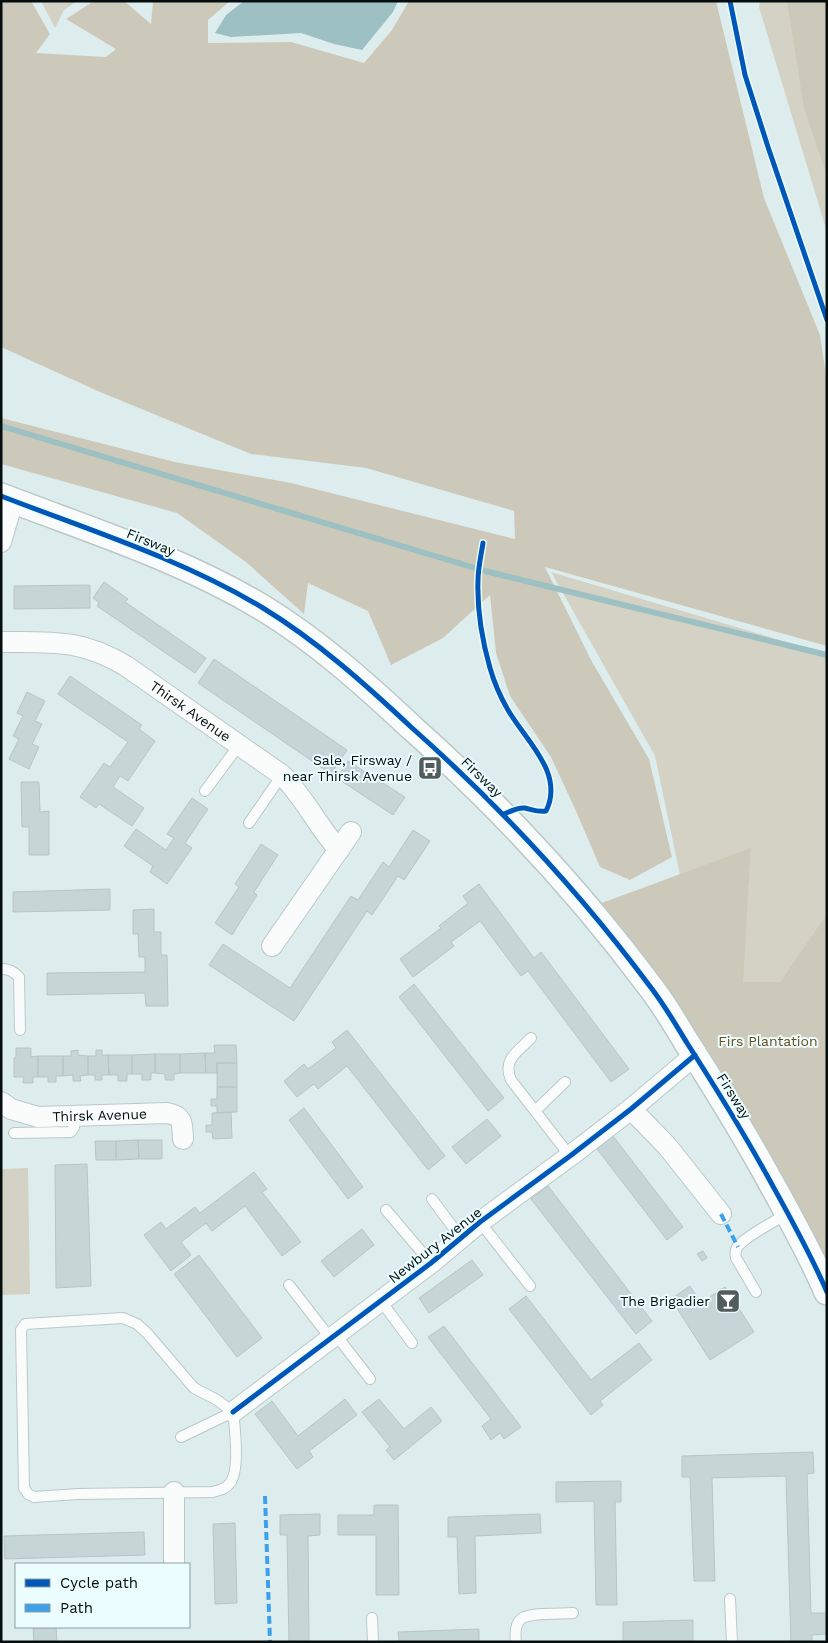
<svg xmlns="http://www.w3.org/2000/svg" width="828" height="1643" font-family="'Work Sans',sans-serif">
  <style>
    .green { fill: #d3d2c4 }
    .forest { fill: #cdc9ba }
    .water { fill: #9dc0c3 }
    .lines { fill: none; stroke-linecap: round; stroke-linejoin: round }
    .stream { stroke: #9dc0c3; stroke-width: 6 }
    .building { fill: #c6d5d6; stroke: #b8c5c6 }
    .service-casing { stroke: #bbc8c8; stroke-width: 12 }
    .minor-casing { stroke: #bbc8c8; stroke-width: 22 }
    .tertiary-casing { stroke: #bbc8c8; stroke-width: 28 }
    .service { stroke: #fafcfc; stroke-width: 10 }
    .minor { stroke: #fafcfc; stroke-width: 20 }
    .tertiary { stroke: #fafcfc; stroke-width: 25 }
    .quiet { stroke: #3ca1ea; stroke-width: 4; stroke-dasharray: 8 4; stroke-linecap: butt }
    .cycleway-casing { stroke: #ecfdff; stroke-width: 8 }
    .cycleway { stroke: #0057b8; stroke-width: 5 }
    .labels { text-anchor: middle; dominant-baseline: central; stroke-width: 4; stroke-linejoin: round; paint-order: stroke }
    .street-label { font-size: 14px; fill: #050e0f; stroke: #ecfdff }
    .poi-label { font-size: 14px; fill: #050e0f; stroke: #ecfdff; text-anchor: end }
    .park-label { font-size: 14px; fill: #6a4d1b; stroke: #ecfdff }
  </style>
  <rect width="100%" height="100%" fill="#ddedee"/>
  <path class="green" d="M41,1H77L64,10L55,28Z
    M760,1H827V232L759,7Z
    M551,572L827,654L826,917L780,982H742L751,849L680,875L655,756Z
    M28,1168L30,1294L1,1295V1169Z"/>
  <path class="forest" d="M1,1H31L50,34L36,53L106,57L116,49L66,19L94,1H124L151,24L153,1H230L208,20V43L291,42L364,63L392,30L409,1H716L764,198L820,335L827,382V646L545,567L591,660L649,759L672,857L630,880L600,867L576,811L551,757L510,696L496,653L490,595L443,638L391,665L368,611L308,583L304,614L246,562L177,513L1,464V418L175,462L291,483L515,539L514,511L366,468L251,454L100,392L1,347Z
    M787,1H827V176L804,108Z
    M751,848L743,982H780L825,917L827,904V1269L588,908Z"/>
  <path class="water" d="M244,1H398L393,12L362,50L334,44L301,33L231,37L215,33L226,15Z"/>
  <g class="lines">
    <path class="stream" d="M1,426L485,571L827,655"/>
  </g>
  <path class="building" d="M104,582L128,599L125,602L206,658L195,673L97,606L99,602L93,598Z
    M90,585V608L14,609V586Z
    M214,659L347,750L331,774L198,683Z
    M70,676L142,725L139,729L155,741L128,781L120,776L113,787L144,808L132,826L99,804L96,808L80,797L104,763L110,767L128,742L58,694Z
    M27,692L45,701L35,721L42,724L32,744L39,747L29,769L9,759L19,739L13,736L23,716L17,713Z
    M348,761L405,797L393,815L337,778Z
    M21,782H39L40,812L49,811V855H29V827H22Z
    M192,798L208,809L185,843L192,848L167,884L150,872L153,866L124,846L136,829L166,850L174,838L167,834Z
    M413,830L430,841L404,880L398,876L372,915L367,911L294,1021L209,965L223,944L290,988L351,896L358,900L383,862L389,867Z
    M261,844L278,855L254,892L257,895L232,935L215,923L239,887L235,884Z
    M479,884L534,958L541,952L629,1069L611,1082L528,971L521,976L480,921L451,942L454,946L413,977L400,959L441,928L439,926L468,903L463,896Z
    M110,889V910L13,912V892Z
    M154,909V932H161V955H167L168,1006H146L145,993L47,995V973L145,972V957H139L138,934H133V910Z
    M414,984L504,1098L488,1111L399,997Z
    M347,1030L445,1156L428,1170L347,1066L318,1089L314,1084L297,1097L284,1081L304,1064L308,1069L336,1048L332,1042Z
    M214,1045H236L237,1063H217V1073H206L205,1053H215Z
    M16,1048H31V1057L38,1056V1077H33V1083H23L24,1077H14V1058L16,1057Z
    M78,1050V1055L88,1056V1075L80,1076L81,1081H73V1075L63,1076V1056H71V1051Z
    M96,1050H102V1055H108L109,1075H102V1080H95V1075H88V1056H96Z
    M205,1053L206,1073H180V1054Z
    M155,1054V1073H151V1080H142V1074H132V1055Z
    M155,1054H180V1073L174,1074V1080H165V1074L155,1073Z
    M108,1055H132V1074H127V1081H118V1075H109Z
    M38,1056H63V1076H56V1082H48V1077H38Z
    M217,1063H237V1087H217Z
    M217,1087H237V1112L217,1113V1106H211V1099H217Z
    M304,1108L363,1187L348,1199L289,1120Z
    M231,1112L232,1138L213,1139L212,1132H206V1125H212V1113Z
    M487,1119L501,1136L466,1164L452,1147Z
    M613,1136L683,1227L667,1240L597,1149Z
    M138,1140H162V1159H139Z
    M138,1140L139,1159L116,1160V1141Z
    M95,1141H116V1160H96Z
    M87,1164L91,1286L56,1288L55,1165Z
    M254,1172L267,1189L262,1192L301,1242L282,1256L245,1206L212,1231L206,1223L181,1242L191,1255L171,1271L144,1235L161,1222L166,1229L195,1207L200,1213Z
    M548,1186L652,1321L636,1334L531,1199Z
    M362,1229L374,1245L334,1277L321,1261Z
    M703,1251L707,1258L702,1261L697,1254Z
    M199,1255L262,1338L237,1357L174,1274Z
    M472,1260L483,1275L429,1313L419,1298Z
    M690,1286L701,1303L725,1287L754,1332L710,1360L671,1299Z
    M526,1296L591,1380L639,1343L652,1360L600,1401L603,1405L591,1415L509,1309Z
    M444,1326L521,1427L504,1439L500,1433L491,1440L482,1426L491,1419L428,1337Z
    M345,1399L357,1415L309,1451L313,1457L297,1469L255,1414L272,1401L298,1436Z
    M379,1399L404,1429L431,1407L442,1421L394,1460L386,1450L390,1447L362,1412Z
    M813,1452L814,1473L807,1474L811,1613H827V1634L812,1635V1642H791L786,1476L712,1478L715,1581H694L690,1477H682V1456Z
    M621,1481V1502H615L617,1605H596L594,1501L556,1502V1482Z
    M374,1505H398L399,1595H376V1535H338V1515H374Z
    M320,1514V1535L308,1536L309,1642H289L287,1535H280V1515Z
    M540,1514L541,1533L475,1536L476,1593L459,1594L457,1537H448V1517Z
    M235,1523L237,1603L215,1604L213,1524Z
    M144,1532L145,1555L5,1559L4,1536Z
    M693,1620V1642H623V1622Z
    M33,1627H56L57,1642H34Z
    M479,1629V1642H399L398,1632Z"/>
  <g class="lines">
    <defs>
      <path id="service" d="M205,791L239,745
        M249,823L282,775
        M1,969C9,969 13,971 19,977L20,1030
        M531,1038C518,1052 502,1059 511,1080L570,1156
        M536,1110L565,1082
        M14,1133L71,1132L74,1127L75,1116
        M432,1199L461,1238
        M386,1210L431,1263
        M480,1222L530,1286
        M289,1285L331,1339
        M756,1292L736,1258C735,1253 735,1250 738,1246C750,1233 773,1223 788,1213
        M381,1301L412,1343
        M123,1318L137,1324L147,1333L194,1388L217,1400L233,1412C235,1428 240,1471 230,1483C226,1489 219,1490 213,1492L78,1494L34,1497L28,1494L24,1488L21,1330L25,1324Z
        M336,1335L370,1379
        M181,1437L233,1412
        M730,1599L732,1642
        M372,1618L373,1642
        M516,1642C515,1634 515,1624 521,1619C529,1612 561,1614 573,1613"/>
      <g id="minor">
        <path d="M1,542L13,501"/>
        <path id="s1" d="M1,642C51,642 81,639 126,666L282,775C305,798 318,827 339,850"/>
        <path d="M272,946L351,832"/>
        <path id="s2" d="M1,1102L11,1109L38,1117L167,1113C184,1116 182,1124 183,1139"/>
        <path d="M631,1109L667,1146L721,1214"/>
        <path d="M233,1412L431,1263L480,1222L570,1156L631,1109L695,1055"/>
        <path d="M174,1564V1492"/>
      </g>
      <path id="tertiary" d="M1,496C89,530 182,559 263,608C317,641 365,684 411,727C501,807 580,892 652,989C665,1006 676,1025 687,1043C714,1085 740,1127 764,1170C786,1210 809,1250 827,1292"/>
    </defs>
    <use href="#service" class="service-casing"/>
    <use href="#minor" class="minor-casing"/>
    <use href="#tertiary" class="tertiary-casing"/>
    <use href="#service" class="service"/>
    <use href="#minor" class="minor"/>
    <use href="#tertiary" class="tertiary"/>
    <path class="quiet" d="M721,1214L738,1247
      M265,1496L270,1642"/>
    <defs>
      <path id="cycleway" d="M730,1L745,75L768,147L827,320
        M1,496C89,530 182,559 263,608C317,641 365,684 411,727C501,807 580,892 652,989C665,1006 676,1025 687,1043C714,1085 740,1127 764,1170C786,1210 809,1250 827,1292
        M483,543C481,556 478,568 478,581C477,610 482,640 490,668C494,682 501,698 508,710C525,740 565,773 546,811C536,812 534,810 525,808C518,807 511,811 504,814
        M233,1412L431,1263L480,1222L570,1156L631,1109L695,1055"/>
    </defs>
    <use href="#cycleway" class="cycleway-casing"/>
    <use href="#cycleway" class="cycleway"/>
  </g>
  <defs>
    <symbol id="bus-square" viewBox="-11 -11 22 22"><rect x="-9" y="-9" width="18" height="18" rx="4" fill="#515c5d" stroke="#ecfdff"/><path d="M-5-6H5V4H4V6H2V4H-2V6H-4V4H-5ZM-3.5-4V0h7V-4ZM-3.5 1.2v1.5H-2V1.2ZM2 1.2v1.5H3.5V1.2Z" fill="#fff"/></symbol>
    <symbol id="bar-square" viewBox="-11 -11 22 22"><rect x="-9" y="-9" width="18" height="18" rx="4" fill="#515c5d" stroke="#ecfdff"/><path d="M-6-5H6L.8 .8V4.5H3.5V6h-7V4.5H-.8V.8Z" fill="#fff"/></symbol>
  </defs>
  <g fill-rule="evenodd">
    <use href="#bus-square" x="416" y="754" width="28" height="28"/>
    <use href="#bar-square" x="714" y="1287" width="28" height="28"/>
  </g>
  <g class="labels">
    <g class="street-label">
      <text transform="translate(151 542) rotate(22)">Firsway</text>
      <text stroke="none"><textPath href="#s1" startOffset="208">Thirsk Avenue</textPath></text>
      <text transform="translate(482 777) rotate(44)">Firsway</text>
      <text transform="translate(734 1096) rotate(58)">Firsway</text>
      <text stroke="none"><textPath href="#s2" startOffset="102">Thirsk Avenue</textPath></text>
      <text transform="translate(435 1245) rotate(-38)">Newbury Avenue</text>
    </g>
    <g class="poi-label">
      <text x="412" y="760">Sale, Firsway /<tspan x="412" dy="16">near Thirsk Avenue</tspan></text>
      <text x="710" y="1301">The Brigadier</text>
    </g>
    <g class="park-label">
      <text x="768" y="1041">Firs Plantation</text>
    </g>
  </g>
  <rect width="828" height="1643" fill="none" stroke="#050e0f" stroke-width="5"/>
  <rect x="15" y="1563" width="175" height="65" fill="#ecfdff" stroke="#909d9f"/>
  <rect x="25" y="1579" width="25" height="8" fill="#0057b8" stroke="#909d9f"/>
  <text x="60" y="1588" font-size="15" fill="#050e0f">Cycle path</text>
  <rect x="25" y="1604" width="25" height="8" fill="#3ca1ea" stroke="#909d9f"/>
  <text x="60" y="1613" font-size="15" fill="#050e0f">Path</text>
</svg>
